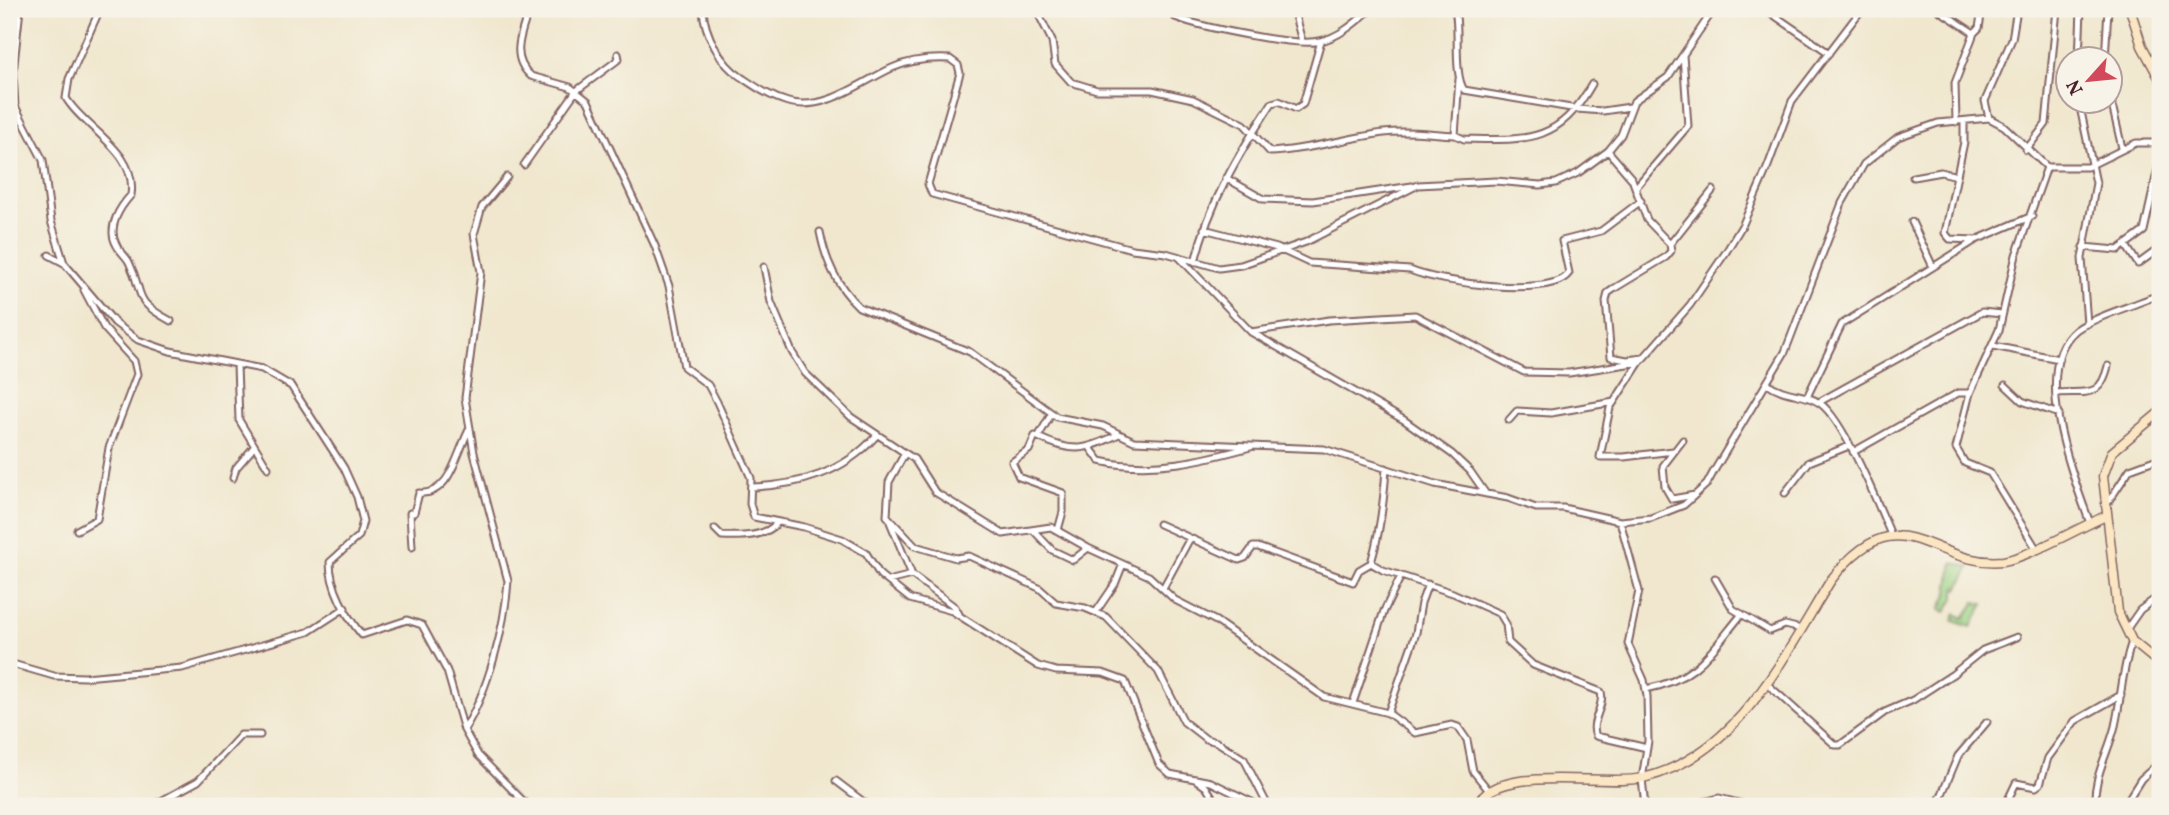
<svg xmlns="http://www.w3.org/2000/svg" width="2169" height="815" font-family="Vollkorn,serif">
  <style>
    .park { fill: url(#park-tufts); stroke: #727858; stroke-width: 2 }
    .lines { fill: none; stroke-linecap: round; stroke-linejoin: round }
    .street-casing { stroke: #846564; stroke-width: 9 }
    .secondary-casing { stroke: #846564; stroke-width: 11 }
    .street { stroke: #fff; stroke-width: 5 }
    .secondary { stroke: #fbe6c3; stroke-width: 8 }
  </style>
  <defs>
    <pattern id="park-tufts" width="24" height="20" patternUnits="userSpaceOnUse" patternTransform="scale(1.75)"><rect width="24" height="20" fill="#9bd284"/><path d="M3 7l-1-3M5 7V3M7 7l1-3M15 17l-1-3M17 17v-4M19 17l1-3" fill="none" stroke="#87b472"/></pattern>
  </defs>
  <rect width="100%" height="100%" fill="#f7f3e8"/>
  <filter id="ink" filterUnits="userSpaceOnUse"><feTurbulence type="fractalNoise" baseFrequency=".0143" numOctaves="2"/><feDisplacementMap in="SourceGraphic" scale="14" xChannelSelector="R" yChannelSelector="G"/><feConvolveMatrix kernelMatrix="1 2 1 2 8 2 1 2 1" color-interpolation-filters="sRGB"/></filter>
  <filter id="wash" filterUnits="userSpaceOnUse"><feTurbulence type="fractalNoise" baseFrequency=".00686" numOctaves="4" result="noise"/><feDisplacementMap in="SourceGraphic" scale="28" xChannelSelector="R" yChannelSelector="G"/><feGaussianBlur stdDeviation="1.57" result="paint"/><feColorMatrix in="noise" values="0 0 0 0 0 0 0 0 0 0 0 0 0 0 0 0 0 1.4 0 .05"/><feComposite in="paint" operator="in"/></filter>
  <g filter="url(#wash)">
    <rect width="100%" height="100%" fill="#f0e7ce"/>
    <path class="park" d="M1953,563L1970,567L1958,589L1955,588V597L1946,612L1940,609L1948,593Z
      M1975,602L1984,604L1971,627L1953,621L1956,614L1964,618Z"/>
  </g>
  <g filter="url(#ink)">
    <g class="lines">
      <defs>
        <path id="street" d="M20,9L13,73L15,106L43,160L51,221L64,263L115,323L138,340L170,351L262,369L291,386L344,468L357,497L363,521L359,536L330,562C330,587 346,616 362,635L407,620L422,625L447,671L464,730L478,755L528,806
          M100,9L69,79L66,98C84,129 138,151 131,195C120,207 107,227 116,244C119,251 126,256 129,262C146,297 130,299 171,321
          M441,9H490
          M529,9C522,32 509,57 531,76L570,87L588,101L655,246L669,286L684,367L708,385L717,402L751,478L750,504L754,517L804,527L842,539L866,553L880,575L910,599L952,611L1038,666L1056,671L1103,673L1125,681L1159,764L1170,774L1195,779L1206,787L1218,806
          M703,9C704,33 721,65 741,77C756,87 770,97 788,102C825,112 861,82 892,68C910,60 932,58 950,59L958,65L960,73L928,184L932,194L1132,249L1166,253L1219,268L1241,265L1306,242L1418,185L1496,181L1540,185L1556,183L1578,173L1608,151L1621,135L1634,101L1668,77L1714,9
          M1036,9L1052,41L1055,64L1071,82L1097,90H1152L1193,99L1244,124L1270,152C1309,150 1346,138 1384,133C1408,130 1431,134 1455,135
          M1173,9L1175,17C1201,27 1295,47 1320,41C1340,37 1356,22 1371,9
          M1293,9L1302,41
          M1455,9C1460,31 1453,73 1464,90L1577,109L1603,111L1630,107
          M1765,9L1829,53
          M1937,9L1974,33L1955,83L1956,122
          M1974,33L1979,28L1982,9
          M2079,60L2081,9
          M2105,60L2108,9
          M1459,79L1455,135L1464,139C1527,140 1558,144 1592,84
          M2110,96L2122,148
          M2079,102L2096,183L2082,258L2087,324
          M1989,118L1985,101L2012,39L2017,9
          M1964,121V142L1945,233L1950,239L1976,240
          M2026,150L2046,124L2057,9
          M1608,151L1632,179L1647,220L1670,244L1671,251L1666,257L1615,288L1608,293L1606,301L1611,357L1627,360L1643,358
          M524,165L576,91L619,59L618,54
          M1913,177L1941,172L1957,176
          M1226,178L1263,199L1313,201L1412,186
          M1636,187L1688,126L1683,55
          M1912,222L1933,267
          M1204,229L1277,248L1309,263L1410,270C1436,282 1552,299 1569,273L1562,241L1601,231L1641,201
          M820,232C826,262 837,286 859,307L970,352L1057,417L1103,426L1134,441L1324,449L1435,484L1508,498L1536,508H1563L1620,521L1651,518L1684,505L1707,484L1714,471L1785,352L1842,203L1864,164L1898,137L1938,123L1989,118L2004,126L2047,167H2087L2136,143H2160
          M1670,244L1713,190
          M2083,247L2118,250L2144,231L2160,159
          M2127,247L2138,264L2160,248
          M49,255L64,263
          M1179,257L1251,332L1404,420L1452,454L1470,471L1486,494
          M1195,262C1209,203 1239,153 1272,103L1279,101L1296,109L1303,104L1321,41
          M764,267L771,302L792,352L805,373L851,417L914,459L935,492L1003,534L1051,527L1088,548L1149,576L1175,600L1216,621L1324,697L1388,713L1415,733L1452,725L1458,727L1467,740L1473,771L1490,792
          M1251,332L1329,320L1415,315L1524,372L1569,373L1640,362
          M1993,346L2059,359
          M237,365L239,420L268,468
          M1767,383C1786,397 1805,392 1821,404C1845,422 1879,507 1892,537
          M2005,385L2022,401L2059,414
          M2057,393C2087,391 2100,399 2108,366
          M1807,397L1842,324L1976,240L2032,216
          M1819,402L1982,312L2002,314
          M1052,413L1038,437C1073,454 1087,450 1119,434
          M1509,420L1517,411L1551,413L1614,402
          M1038,437L1035,436L1029,450L1012,462L1019,477L1063,493V512L1058,530
          M1683,440L1663,466L1665,487L1672,499L1695,495
          M1091,449L1100,461C1151,473 1204,460 1254,446
          M1673,451L1624,457H1600L1610,408L1640,362L1690,305L1726,252L1743,224L1768,166L1792,101L1862,9
          M1853,452L1958,393H1970
          M905,453L889,482L887,516L915,546L956,558L969,556L1039,588L1056,603L1085,608L1106,617L1158,671L1184,722L1206,739L1217,742L1244,759L1268,806
          M233,478L236,468L254,447
          M752,487C800,485 843,473 876,436
          M1785,493L1809,462L1849,446
          M2107,504L2130,469L2160,458
          M1620,521L1639,591L1628,644L1644,680L1647,696L1648,741L1642,779L1645,806
          M890,522L912,575L955,607L959,614
          M2090,523C2073,478 2030,367 2076,330C2093,317 2139,304 2160,294
          M1159,524L1239,560L1245,558L1253,547H1258L1353,582L1359,570L1371,563C1380,532 1384,501 1386,468
          M715,529L722,536C740,537 767,537 778,522
          M77,530L97,519L109,448L137,374L134,361L104,328L84,290
          M1034,531L1052,550L1073,560L1088,548
          M412,547L410,513H414L419,493C451,496 457,451 470,428
          M2036,548L1990,473L1965,463L1956,448L1970,393L1999,330L2016,255L2047,167
          M1371,563L1383,570L1453,593L1500,614L1506,624L1508,642L1533,665L1601,692C1605,707 1589,722 1596,736L1647,748
          M1715,578L1733,609L1770,631L1785,625L1801,629
          M888,581L912,575
          M1163,588L1189,540
          M1096,612L1115,584L1123,564
          M2126,630L2140,610L2160,595
          M9,663L54,676L85,677L182,668L308,632L345,608
          M1766,683L1835,745H1840L1885,712L1913,700L1953,674L1983,650L2017,637
          M1646,689C1698,679 1710,652 1742,614
          M1353,703L1384,611L1401,576
          M1388,713L1416,633L1421,603L1428,584
          M464,730C488,691 505,627 508,581L474,453L465,398L481,272L474,234L482,207L507,177
          M1196,779L1211,782L1260,806
          M836,781L869,806
          M152,806L198,781L241,735H260
          M1688,806L1719,798L1751,806
          M1937,806L1958,756L1987,722
          M2005,806L2016,783L2036,787L2040,784L2048,758L2075,721L2121,695
          M2095,806C2093,777 2108,754 2115,726C2122,695 2121,673 2132,641
          M2124,806L2141,779L2160,762"/>
        <path id="secondary" d="M2130,9L2142,46L2160,79
          M2160,412L2112,452L2103,476L2118,612L2132,641L2160,664
          M1477,806C1495,762 1604,787 1643,778C1738,756 1784,656 1831,580C1901,490 1930,568 2003,561C2027,558 2080,527 2106,516"/>
      </defs>
      <use href="#street" class="street-casing"/>
      <use href="#secondary" class="secondary-casing"/>
      <use href="#street" class="street"/>
      <use href="#secondary" class="secondary"/>
    </g>
  </g>
  <rect width="2169" height="815" fill="none" stroke="#f7f3e8" stroke-width="35"/>
  <g transform="translate(2089 80) rotate(243)"><circle r="33" fill="#f7f3e8" stroke="#b29e9c" stroke-width="2"/>
  <path d="M0-5L12 26L0 18L-12 26Z" fill="#d1495b"/>
  <text y="-10" font-size="19" font-weight="bold" text-anchor="middle" fill="#4a1f2b">N</text>
  </g>
</svg>
